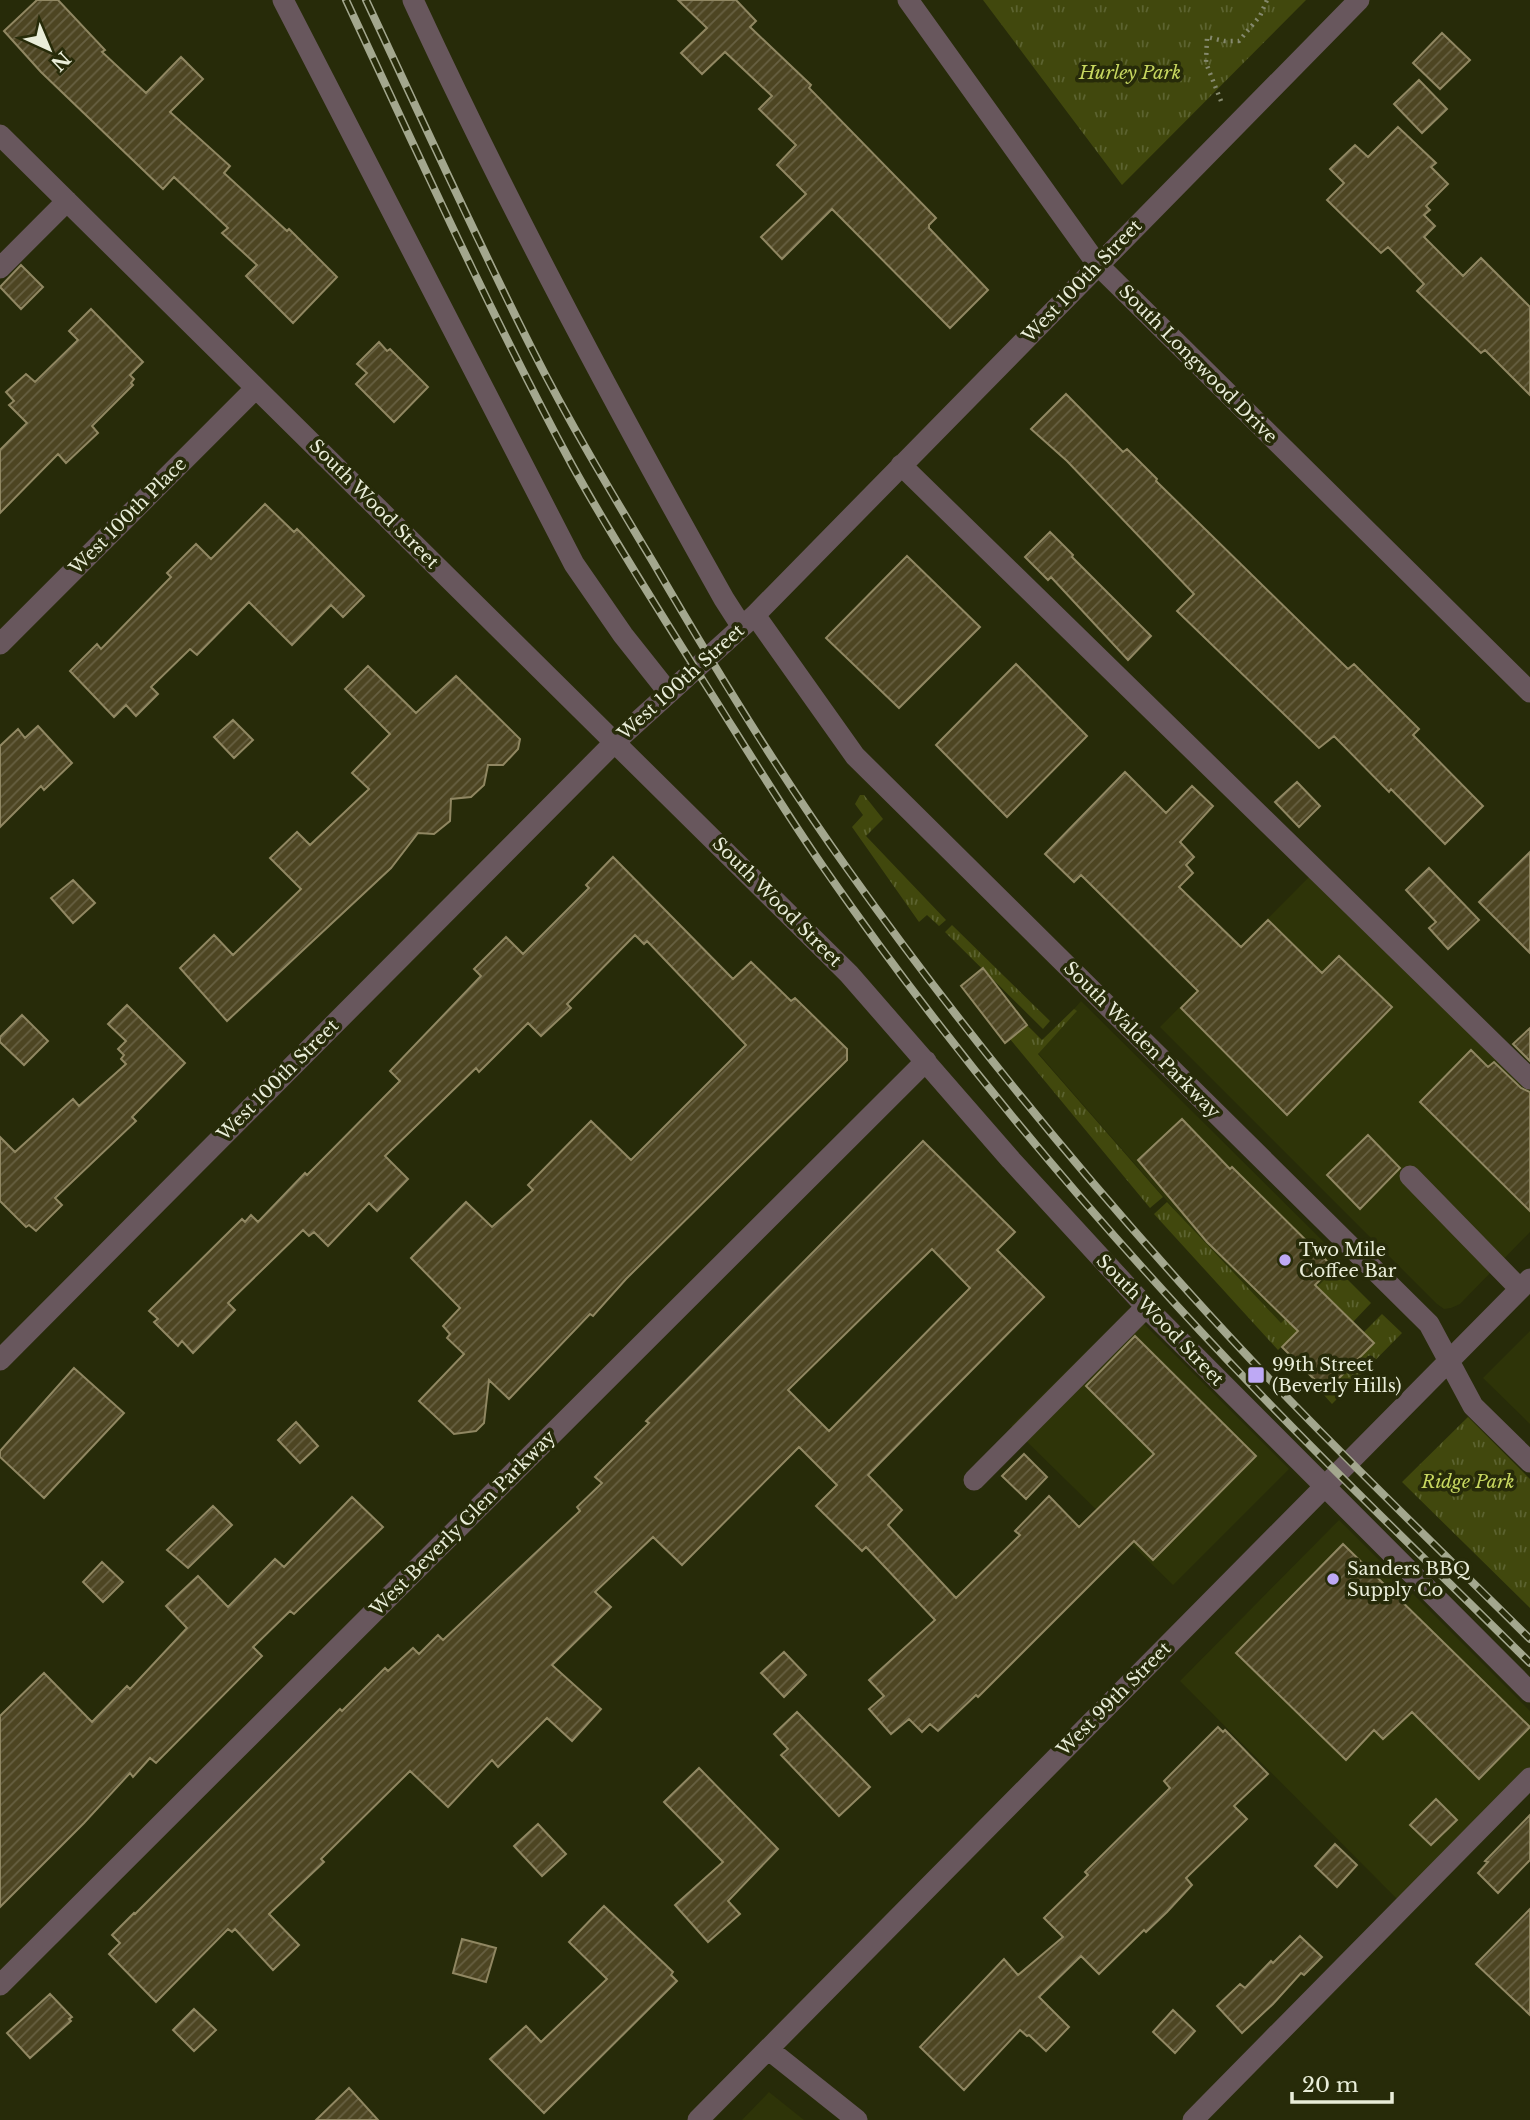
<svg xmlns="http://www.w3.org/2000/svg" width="1530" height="2120" font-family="'Libre Baskerville',serif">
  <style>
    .built { fill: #2e3408 }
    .grass { fill: url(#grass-tufts) }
    .building { fill: url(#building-hatch); stroke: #908762; stroke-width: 2; fill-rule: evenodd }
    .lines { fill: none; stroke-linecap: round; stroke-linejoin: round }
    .path { stroke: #85896e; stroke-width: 4.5; stroke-dasharray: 2 5; stroke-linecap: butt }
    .minor { stroke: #68575d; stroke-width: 21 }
    .rail-casing { stroke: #a3a78e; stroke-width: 8 }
    .rail { stroke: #272b09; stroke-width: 5; stroke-dasharray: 16; stroke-linecap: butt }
    .poi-dot { fill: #bea9f5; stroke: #272b09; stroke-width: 2.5 }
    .labels { text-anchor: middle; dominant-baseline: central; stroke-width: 7; stroke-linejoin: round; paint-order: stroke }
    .park-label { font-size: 18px; font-style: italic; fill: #c7d760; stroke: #272b09 }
    .street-label { font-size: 18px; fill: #e9edd9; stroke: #272b09 }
    .poi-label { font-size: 18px; fill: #e9edd9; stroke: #272b09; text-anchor: start }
  </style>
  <defs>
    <pattern id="grass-tufts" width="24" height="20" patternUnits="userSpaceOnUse" patternTransform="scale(1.75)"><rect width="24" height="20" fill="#41480d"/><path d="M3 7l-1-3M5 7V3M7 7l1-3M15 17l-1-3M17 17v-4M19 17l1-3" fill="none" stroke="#5c6330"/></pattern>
    <pattern id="building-hatch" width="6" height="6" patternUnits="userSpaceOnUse" patternTransform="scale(1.75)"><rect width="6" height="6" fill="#4d4522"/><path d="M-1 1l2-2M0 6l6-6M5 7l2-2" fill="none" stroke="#676042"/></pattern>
  </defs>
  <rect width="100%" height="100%" fill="#272b09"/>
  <path class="built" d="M1316,870L1530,1079V1232L1460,1304L1451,1308L1444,1309L1437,1304L1160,1027Z
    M1081,1001L1343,1261L1281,1323L1195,1233L1038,1053L1076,1012L1074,1009Z
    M1129,1309L1289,1469L1173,1585L1011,1426Z
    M1530,1331V1424L1483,1378Z
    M1339,1520L1530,1711V1778L1404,1906L1180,1681Z
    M769,2092L804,2120H742Z"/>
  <path class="grass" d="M983,0H1306L1122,185Z
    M860,795H864L883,819L866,836L946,920L939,926L927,915L919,922L852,827L863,815L855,804Z
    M952,925L1050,1021L1043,1029L945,932Z
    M1074,1009L1077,1011L1038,1054L1163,1197L1150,1208L1010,1039L1027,1025L1042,1040Z
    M1167,1202L1281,1323L1336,1268L1371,1303L1353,1322L1330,1299L1278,1350L1154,1214Z
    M1382,1314L1402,1333L1332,1404L1323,1394L1374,1344L1363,1333Z
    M1468,1417L1530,1479V1608L1402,1482Z"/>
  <path class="building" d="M37,0H58L105,50L102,52L146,93L181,57L203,79L170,112L230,166L224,173L287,231L289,229L337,277L293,323L246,276L257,265L222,233L228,228L174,177L163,189L41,72L4,31Z
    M678,0H736L756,21L750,27L811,85L809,88L936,218L929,225V228L988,290L950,328L832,209L782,259L761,237L806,194L777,165L796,145L759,109L772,96L725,52L702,74L681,53L707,28Z
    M1442,33L1470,60L1440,89L1413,63Z
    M1419,80L1447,109L1422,133L1394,104Z
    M1398,127L1436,163L1431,167L1448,184L1426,206L1430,210L1424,215L1435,226L1424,237L1463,276L1481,258L1530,307V395L1485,350L1481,353L1417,291L1424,284L1388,247L1381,253L1327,200L1344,183L1330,169L1355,145L1368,157Z
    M21,265L43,287L21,309L0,287Z
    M91,309L143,362L130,375L134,379L131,383L133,385L92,426L98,433L66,463L58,454L0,513V450L27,423L9,405L14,401L6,392L26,374L35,382L78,340L69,331Z
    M379,342L387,351L390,349L428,387L394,422L356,384L367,373L357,364Z
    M1066,394L1123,452L1127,449L1157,479L1156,481L1348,669L1354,664L1419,729L1413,735L1483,806L1445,844L1391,789L1389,792L1334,736L1319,748L1177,611L1194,594L1067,461L1031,429Z
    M265,504L294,532L297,529L364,596L343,617L331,605L292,645L249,602L197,655L190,649L151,687L158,694L136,716L126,705L114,717L70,671L97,644L101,649L171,577L167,573L196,544L211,559Z
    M1050,532L1073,555L1072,557L1151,636L1128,660L1051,577L1048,580L1025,557Z
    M907,556L980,627L899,708L826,638Z
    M1016,664L1087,736L1007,817L936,745Z
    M368,666L416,713L456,676L520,739L518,749L503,765H488L484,785L471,797L451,799L450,821L434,834L418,833L391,868L227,1021L180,968L214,935L233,955L301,889L270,858L297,832L310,845L369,789L352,773L390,734L345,689Z
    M233,720L253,740L234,758L214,737Z
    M38,726L72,763L44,790L41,786L0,827V746L18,729L25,738Z
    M1125,772L1166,813L1192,786L1213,806L1180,842L1194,857L1186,865L1193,873L1179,887L1241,947L1268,920L1322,973L1339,956L1392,1007L1287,1115L1181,1008L1198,991L1081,875L1074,882L1045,854Z
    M1297,782L1320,806L1299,827L1275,802Z
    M1530,852V953L1479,902Z
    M613,857L733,979L751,962L791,1001L795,998L847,1049V1060L626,1279L593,1316L590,1314L509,1399L489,1380L484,1423L476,1431L454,1434L419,1401L464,1354L447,1338L450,1334L443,1326L460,1308L411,1258L466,1202L492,1227L533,1190L528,1185L591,1121L631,1160L746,1045L647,941L644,944L635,935L567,1004L571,1008L541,1036L528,1023L479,1072L476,1068L385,1156L408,1179L377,1211L369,1203L328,1246L314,1232L309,1236L303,1230L228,1303L235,1310L193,1353L182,1341L178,1346L154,1322L158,1319L149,1311L242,1219L245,1222L251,1215L258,1222L305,1173L307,1175L400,1081L390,1071L481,976L474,969L506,937L523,954L589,888L586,885Z
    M1429,868L1479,920L1448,949L1429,928L1436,922L1406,890Z
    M73,880L95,903L73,923L51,898Z
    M983,968L1027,1025L1005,1043L961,986Z
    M127,1005L185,1063L132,1117L136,1121L55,1198L62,1205L36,1231L29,1225L26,1227L0,1201V1137L15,1152L73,1099L79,1106L126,1064L121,1059L124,1055L118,1049L126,1041L108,1024Z
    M22,1015L48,1041L24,1065L0,1042V1037Z
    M1530,1028V1061L1513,1044Z
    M1471,1050L1488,1067L1494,1062L1521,1088L1530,1092V1211L1420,1102Z
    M1182,1119L1230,1169L1232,1167L1333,1267L1315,1285L1374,1343L1326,1391L1282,1347L1298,1331L1207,1242L1138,1160Z
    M1368,1135L1400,1168L1360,1209L1327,1175Z
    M923,1141L1015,1232L997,1250L1044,1297L868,1475L902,1510L888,1525L956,1598L1020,1535L1015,1531L1049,1496L1079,1527L1154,1454L1086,1386L1135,1336L1256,1456L1153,1560L1134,1541L978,1697L976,1695L938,1731L930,1724L922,1732L909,1719L891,1734L869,1709L884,1696L869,1680L935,1620L866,1547L862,1551L816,1506L837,1485L799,1447L682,1565L653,1537L595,1592L611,1607L552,1665L601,1709L572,1741L547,1718L498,1767L492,1760L448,1807L410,1771L321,1859L324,1862L269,1914L299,1945L273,1970L235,1929L232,1932L228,1929L156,2002L109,1954L120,1943L112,1935L134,1913L135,1914L340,1709L342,1711L385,1668L388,1671L413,1648L419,1654L438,1635L443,1640L580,1511L577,1507L602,1483L595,1477L649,1423L646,1421ZM932,1249L970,1288L829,1431L788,1390Z
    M74,1368L124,1413L44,1498L0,1457V1451Z
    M296,1422L318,1446L300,1463L278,1440Z
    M1024,1454L1047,1477L1026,1499L1002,1476Z
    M352,1497L383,1527L294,1614L290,1611L253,1647L262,1656L156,1763L150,1758L133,1777L130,1773L84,1823L0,1907V1716L44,1673L92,1722L127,1686L130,1689L187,1628L166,1606L198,1576L228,1607L275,1559L284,1567Z
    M213,1506L232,1525L188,1568L167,1550Z
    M1343,1544L1530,1727L1479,1779L1412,1712L1383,1739L1374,1730L1346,1760L1236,1653Z
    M102,1562L123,1582L103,1602L83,1582Z
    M784,1652L806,1675L784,1697L761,1673Z
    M797,1712L870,1787L839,1816L781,1755L788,1749L774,1734Z
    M1218,1727L1223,1732L1225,1730L1268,1774L1234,1806L1247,1819L1186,1878L1192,1885L1167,1912L1146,1932L1144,1930L1099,1974L1081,1956L1039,1997L1069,2027L1046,2051L1029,2035L1027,2036L1020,2030L964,2090L920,2047L1004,1959L1018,1975L1063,1937L1044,1918L1088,1875L1085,1872L1170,1788L1164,1781Z
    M699,1768L778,1849L728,1901L740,1914L708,1942L675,1905L723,1862L664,1802Z
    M1436,1799L1457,1820L1431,1845L1410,1825Z
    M1530,1815V1860L1498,1893L1478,1873L1488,1862L1485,1861Z
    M538,1824L566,1854L542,1876L514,1846Z
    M1335,1844L1357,1865L1337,1887L1315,1866Z
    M604,1906L673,1972L671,1975L677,1981L544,2113L490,2059L526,2026L541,2042L607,1979L569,1942Z
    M1530,1909V2015L1476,1964Z
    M1300,1936L1322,1957L1304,1975L1301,1973L1273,2004L1242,2033L1217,2006L1240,1984L1245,1988L1271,1961L1273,1963Z
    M462,1939L496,1948L486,1982L453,1973Z
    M50,1994L72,2017L69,2019L71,2021L30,2058L7,2033Z
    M194,2009L216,2030L194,2051L173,2030Z
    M1173,2010L1195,2031L1175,2053L1153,2032Z
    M349,2088L378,2120H316Z"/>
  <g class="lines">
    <path class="path" d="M1221,101L1206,63L1207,37L1224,41H1239L1260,16L1267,0"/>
    <path class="minor" d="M283,0L574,564L623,635L669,693
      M413,0C507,204 613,402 724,599L742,627
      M908,0L1097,264L1530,692
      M0,135L849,974L1011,1160L1146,1307L1530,1692
      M0,268L67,201
      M901,465L1530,1079
      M755,615L855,756L1429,1324L1473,1406L1530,1462
      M0,644L256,388
      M1410,1176L1520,1289
      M0,1360L615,742L755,615L1359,0
      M974,1480L1146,1307
      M0,1985L926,1061
      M768,2049L857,2120
      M698,2120L1530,1279
      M1193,2120L1530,1778"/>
    <defs>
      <path id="rail" d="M346,0C419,156 490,313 572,465C610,534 653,601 695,668C738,735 779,803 824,868C953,1054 1102,1230 1259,1393C1347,1485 1440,1573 1530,1663
        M366,0C421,117 474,234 532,349C569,422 611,492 653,562C714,667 778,772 849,871C956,1021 1071,1162 1194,1298C1301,1417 1417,1527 1530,1639"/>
    </defs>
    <use href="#rail" class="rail-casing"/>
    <use href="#rail" class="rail"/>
  </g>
  <g class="poi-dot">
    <circle cx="1285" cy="1260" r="7"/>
    <rect x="1247" y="1366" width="18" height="18" rx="3.5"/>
    <circle cx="1333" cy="1579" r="7"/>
  </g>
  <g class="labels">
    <g class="park-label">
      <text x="1130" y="73">Hurley Park</text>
      <text x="1468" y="1482">Ridge Park</text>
    </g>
    <g class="street-label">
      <text transform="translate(1082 281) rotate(-46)">West 100th Street</text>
      <text transform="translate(1198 364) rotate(45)">South Longwood Drive</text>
      <text transform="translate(374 504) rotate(45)">South Wood Street</text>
      <text transform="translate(128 516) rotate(-45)">West 100th Place</text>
      <text transform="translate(681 682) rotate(-42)">West 100th Street</text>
      <text transform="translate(777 902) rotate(45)">South Wood Street</text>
      <text transform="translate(1142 1040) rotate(45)">South Walden Parkway</text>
      <text transform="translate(278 1080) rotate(-45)">West 100th Street</text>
      <text transform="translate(1160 1320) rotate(46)">South Wood Street</text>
      <text transform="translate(463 1523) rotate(-45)">West Beverly Glen Parkway</text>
      <text transform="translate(1114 1699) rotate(-45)">West 99th Street</text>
    </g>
    <g class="poi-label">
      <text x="1299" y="1250">Two Mile<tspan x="1299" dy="21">Coffee Bar</tspan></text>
      <text x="1272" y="1365">99th Street<tspan x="1272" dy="21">(Beverly Hills)</tspan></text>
      <text x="1347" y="1569">Sanders BBQ<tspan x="1347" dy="21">Supply Co</tspan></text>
    </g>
  </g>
  <g transform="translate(49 49) rotate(136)" stroke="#272b09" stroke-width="5" paint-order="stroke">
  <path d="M0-5L12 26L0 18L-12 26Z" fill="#e9edd9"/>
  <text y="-10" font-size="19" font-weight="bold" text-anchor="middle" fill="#e9edd9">N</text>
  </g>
  <path d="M1292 2092v10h100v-10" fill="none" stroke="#e9edd9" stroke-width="3.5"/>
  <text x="1302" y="2092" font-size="21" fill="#e9edd9" stroke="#272b09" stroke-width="5" paint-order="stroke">20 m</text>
</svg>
